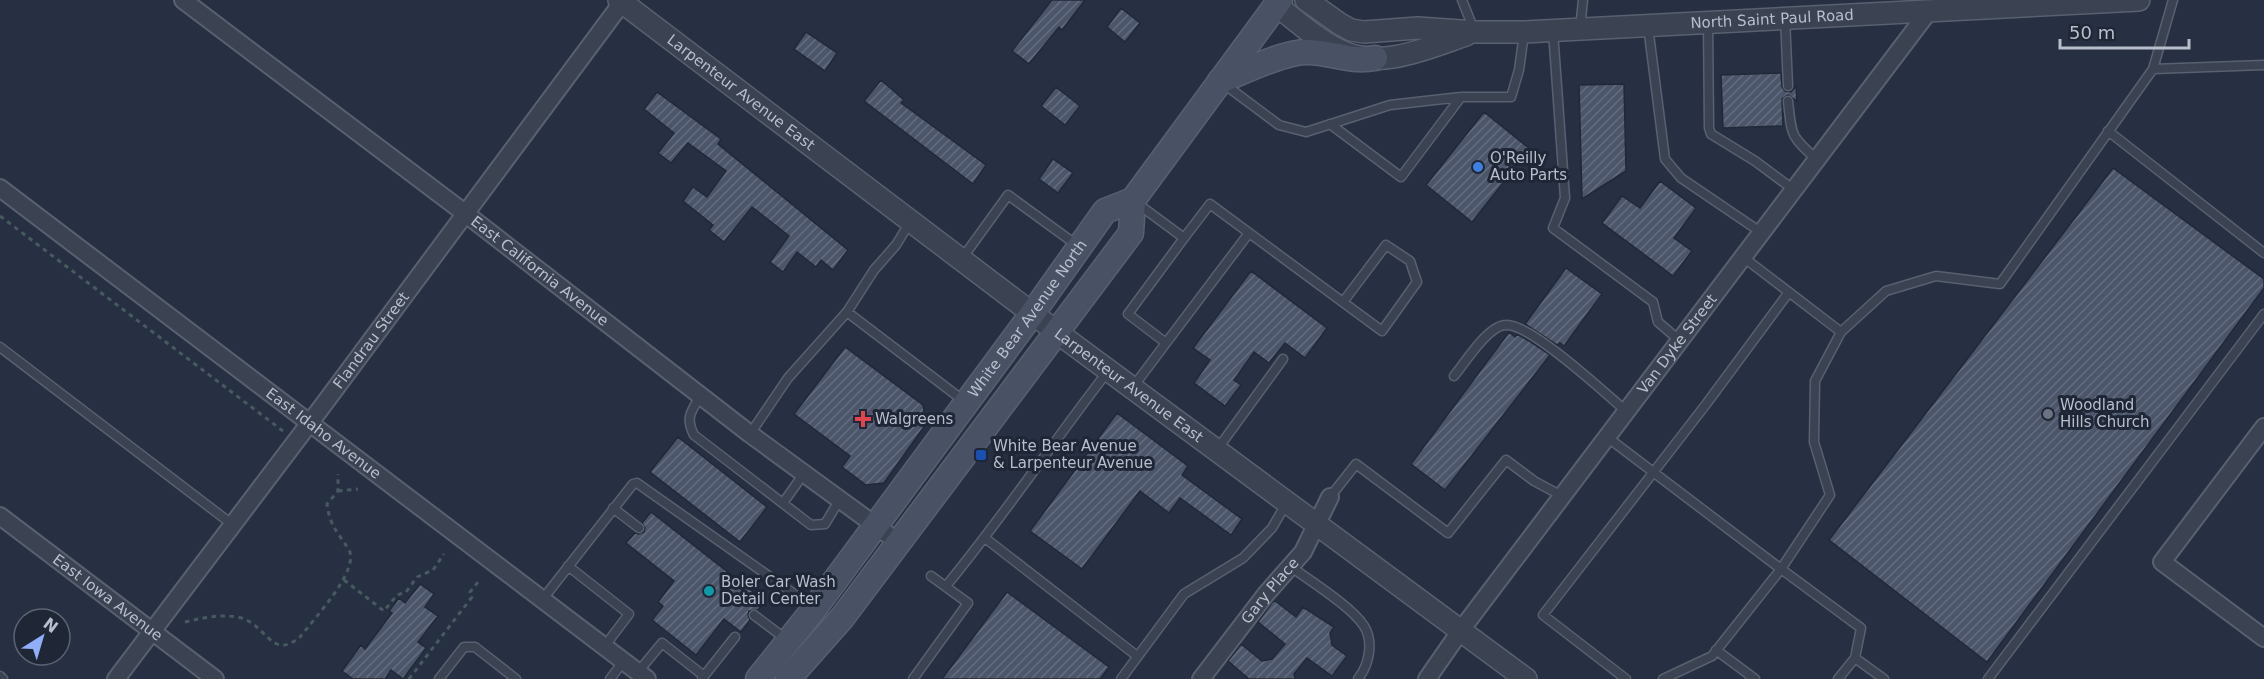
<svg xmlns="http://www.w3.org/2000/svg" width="2264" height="679" font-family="'DejaVu Sans',sans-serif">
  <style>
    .building { fill: url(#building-hatch); stroke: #212939; stroke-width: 1.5 }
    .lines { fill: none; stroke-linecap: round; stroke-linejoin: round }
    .service-casing { stroke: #59606f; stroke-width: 11 }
    .minor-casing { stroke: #59606f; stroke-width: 20 }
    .tertiary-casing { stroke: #59606f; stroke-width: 24 }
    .secondary-casing { stroke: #59606f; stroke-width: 27 }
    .path { stroke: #475a60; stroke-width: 3; stroke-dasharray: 4.5 4.5; stroke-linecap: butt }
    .service { stroke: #3b4252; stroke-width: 8 }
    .minor { stroke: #3b4252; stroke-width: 16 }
    .tertiary { stroke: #3b4252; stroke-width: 21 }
    .secondary { stroke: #495165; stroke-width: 24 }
    .shop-dot { fill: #3f7fe0; stroke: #1f2737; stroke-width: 2 }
    .worship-dot { fill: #6b7280; stroke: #1f2737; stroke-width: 2 }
    .health-dot { fill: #e0444e; stroke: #1f2737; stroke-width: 2 }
    .transit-dot { fill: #1a4fb4; stroke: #1f2737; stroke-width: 2 }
    .culture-dot { fill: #0f9aa8; stroke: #1f2737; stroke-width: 2 }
    .labels { text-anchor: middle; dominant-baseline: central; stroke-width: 6; stroke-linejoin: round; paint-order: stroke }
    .street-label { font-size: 15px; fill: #b8becc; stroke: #1f2737 }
    .poi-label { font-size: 15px; fill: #b8becc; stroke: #1f2737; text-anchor: start }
  </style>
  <defs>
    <pattern id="building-hatch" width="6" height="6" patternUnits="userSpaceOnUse" patternTransform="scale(1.5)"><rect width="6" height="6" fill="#4c566b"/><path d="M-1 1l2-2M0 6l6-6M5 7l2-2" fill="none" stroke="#646c7f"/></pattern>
  </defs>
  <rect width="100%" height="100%" fill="#263042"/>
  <path class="building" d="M1052,0H1085L1062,30L1059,27L1029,64L1012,51Z
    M1121,8L1140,23L1125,42L1107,27Z
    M806,32L837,53L825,71L794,49Z
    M1781,73L1782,87L1785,91L1791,92L1796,86L1797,101L1788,95L1782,99L1783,126L1723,128L1721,75Z
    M881,80L904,100L901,103L986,165L973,184L864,101Z
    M1624,84L1626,171L1582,199L1579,85Z
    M1056,87L1080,106L1065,125L1041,106Z
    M657,92L721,139L718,144L848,250L833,270L821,260L816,267L797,252L783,272L770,262L789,236L752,207L724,242L709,230L713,225L683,201L693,187L707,197L726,171L688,143L671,163L658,153L674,133L644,109Z
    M1484,112L1530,149L1472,222L1426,185Z
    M1053,159L1073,173L1058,193L1039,179Z
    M2113,168L2264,279V288L1987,662L1829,540Z
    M1660,181L1696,208L1674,238L1692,251L1673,276L1602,223L1622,196L1640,208Z
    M1566,268L1602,294L1564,346L1560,343L1557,345L1525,324Z
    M1251,271L1327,328L1305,358L1285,343L1269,363L1254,352L1234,380L1241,385L1225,406L1194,383L1210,360L1193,348Z
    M1509,332L1515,337L1517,334L1529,341L1550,355L1445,490L1411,464Z
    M845,347L923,405L926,424L884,483L866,485L842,467L850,456L794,414Z
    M1117,413L1188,466L1182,475L1242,519L1231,535L1180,498L1169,513L1140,491L1082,569L1030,531Z
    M678,437L767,507L740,542L650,472Z
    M651,512L765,601L758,610L749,611L748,615L750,620L741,632L724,619L696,655L652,620L663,606L658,602L674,581L626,543L635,533L639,534L644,532L645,528L642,523Z
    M420,584L434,594L425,607L438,616L418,642L426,648L403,679L391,670L385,679H353L342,671L361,645L365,649L392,613L389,611L399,598L405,603Z
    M1007,592L1109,667L1100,679H942Z
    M1274,600L1296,617L1303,607L1334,627L1330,633L1332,645L1347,656L1332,676L1307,658L1294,674L1295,679H1249L1228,661L1241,644L1262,661L1272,659L1285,644L1258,622Z"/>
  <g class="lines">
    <defs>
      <path id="service" d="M1462,0L1474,30
        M1785,18L1788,86
        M1708,22L1709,128L1711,134L1755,161L1794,190
        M1648,26L1665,159L1681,178L1762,233
        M1580,29L1583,0
        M1553,31L1565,198L1553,228L1653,302L1658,322L1680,341
        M2153,69L2264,65
        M1224,84L1279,125L1306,132L1390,105L1461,97H1511L1519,70L1524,33
        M1788,101C1792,137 1790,135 1817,160
        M1330,124L1401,177L1461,97
        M2108,131L2264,253
        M1138,204L1184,238L1210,204L1382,331L1417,282L1410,261L1386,245L1343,302
        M1743,257L1841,332L1815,381L1814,442L1830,495L1781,569L1861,628L1855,658L1884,679
        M961,260L1008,195L1078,246
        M847,312L964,401
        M1841,332L1886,291L1936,276L2000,284L2153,69L2173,0
        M1166,343L1249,233
        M0,347L233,525
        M1454,376C1465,363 1488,325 1506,325C1530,323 1606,394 1626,411
        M1133,387L1166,343L1128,314L1184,238
        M701,395C691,412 685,417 694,435L811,525L825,524L840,499
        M750,434L788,378L847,312L874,270L896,245L910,222
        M1607,437L1781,569L1712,656L1663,679
        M1216,451L1283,359
        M1330,497L1356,464L1448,533L1506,460L1534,481L1562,496
        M783,503L805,472
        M613,508L639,528
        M985,538L1137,656
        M568,566L629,614L604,647
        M1290,566C1310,581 1351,606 1364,626C1374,642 1369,665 1358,679
        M946,586C1003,517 1053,442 1108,371
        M542,600L633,484L637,483L814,608
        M754,615L787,640
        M1716,650L1755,679
        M638,672L662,643L704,676L702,679
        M0,676L3,679
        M704,676L735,637
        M439,679L464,647H475L516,679
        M610,679L623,662
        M913,679L968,603L931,576
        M1121,679L1184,594L1243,558L1272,528L1286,504
        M1626,679L1543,615L1707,403L1789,292
        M1838,679L1855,658
        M1988,679L2264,314"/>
      <g id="minor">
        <path id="s1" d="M183,0L466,214L750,434L898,542"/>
        <path id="s2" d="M0,188L647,679"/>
        <path d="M2264,427L2162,562L2264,638"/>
        <path id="s3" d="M0,516L215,679"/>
        <path id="s4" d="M116,679L321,408L624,0"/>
        <path id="s5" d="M1201,679L1266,594L1303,552L1330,497"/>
        <path id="s6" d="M1427,679L1461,630L1929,11"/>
      </g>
      <g id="tertiary">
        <path id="s7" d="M619,0L1070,342L1526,679"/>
        <path id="s8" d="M1306,0L1340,24L1351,30L1364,32L1418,28L1475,32H1524L2139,0"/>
        <path d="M1276,5C1297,21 1317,40 1341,51C1380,70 1428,48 1466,35"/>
      </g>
      <g id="secondary">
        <path d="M1220,81C1243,72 1282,53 1305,52C1330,51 1348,63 1375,58"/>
        <path id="s9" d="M758,679L814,609L1032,314L1105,211L1133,200"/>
        <path d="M788,679L842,618L1131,233L1133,200L1280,0"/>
      </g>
    </defs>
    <use href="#service" class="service-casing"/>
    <use href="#minor" class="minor-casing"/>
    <use href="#tertiary" class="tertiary-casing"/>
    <use href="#secondary" class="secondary-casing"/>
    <path class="path" d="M0,216L283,431
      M338,491L358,489
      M344,580L384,611L397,595L406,592L417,577L433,570L444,554
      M185,622C202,618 219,614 237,617C267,622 270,662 300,637C313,620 360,570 349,550C338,532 330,527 327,504L338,491V474
      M409,679L472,597L470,592L479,581"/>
    <use href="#service" class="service"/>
    <use href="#minor" class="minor"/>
    <use href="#tertiary" class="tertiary"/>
    <use href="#secondary" class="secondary"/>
  </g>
  <circle class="shop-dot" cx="1478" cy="167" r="6"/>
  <circle class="worship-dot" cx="2048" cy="414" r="6"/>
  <path class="health-dot" d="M860 410h6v6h6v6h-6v6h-6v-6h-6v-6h6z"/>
  <rect class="transit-dot" x="975" y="449" width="12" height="12" rx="3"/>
  <circle class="culture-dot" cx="709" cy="591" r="6"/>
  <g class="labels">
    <g class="street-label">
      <text stroke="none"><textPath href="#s8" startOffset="476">North Saint Paul Road</textPath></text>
      <text stroke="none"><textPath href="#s7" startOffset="153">Larpenteur Avenue East</textPath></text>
      <text stroke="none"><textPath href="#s1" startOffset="448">East California Avenue</textPath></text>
      <text stroke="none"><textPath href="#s9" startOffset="450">White Bear Avenue North</textPath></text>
      <text stroke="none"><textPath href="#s4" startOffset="424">Flandrau Street</textPath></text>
      <text stroke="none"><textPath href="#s6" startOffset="418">Van Dyke Street</textPath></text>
      <text stroke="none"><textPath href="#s7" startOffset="639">Larpenteur Avenue East</textPath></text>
      <text stroke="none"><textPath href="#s2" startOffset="406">East Idaho Avenue</textPath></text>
      <text stroke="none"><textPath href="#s5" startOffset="112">Gary Place</textPath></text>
      <text stroke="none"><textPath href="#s3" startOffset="135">East Iowa Avenue</textPath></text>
    </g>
    <g class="poi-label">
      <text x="1490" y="158">O'Reilly<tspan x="1490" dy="17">Auto Parts</tspan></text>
      <text x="2060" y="405">Woodland<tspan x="2060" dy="17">Hills Church</tspan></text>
      <text x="875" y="419">Walgreens</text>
      <text x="993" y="446">White Bear Avenue<tspan x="993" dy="17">&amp; Larpenteur Avenue</tspan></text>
      <text x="721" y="582">Boler Car Wash<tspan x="721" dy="17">Detail Center</tspan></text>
    </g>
  </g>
  <g transform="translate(42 637) rotate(37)"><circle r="28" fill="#1f2737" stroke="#5c6373" stroke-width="1.5"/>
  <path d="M0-4.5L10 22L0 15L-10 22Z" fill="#90aff8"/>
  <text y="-9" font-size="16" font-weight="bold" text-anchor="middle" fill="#b8becc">N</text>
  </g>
  <path d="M2060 39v9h129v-9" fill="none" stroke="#b8becc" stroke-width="3"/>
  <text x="2069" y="39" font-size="18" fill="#b8becc" stroke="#1f2737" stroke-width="4.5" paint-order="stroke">50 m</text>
</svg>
